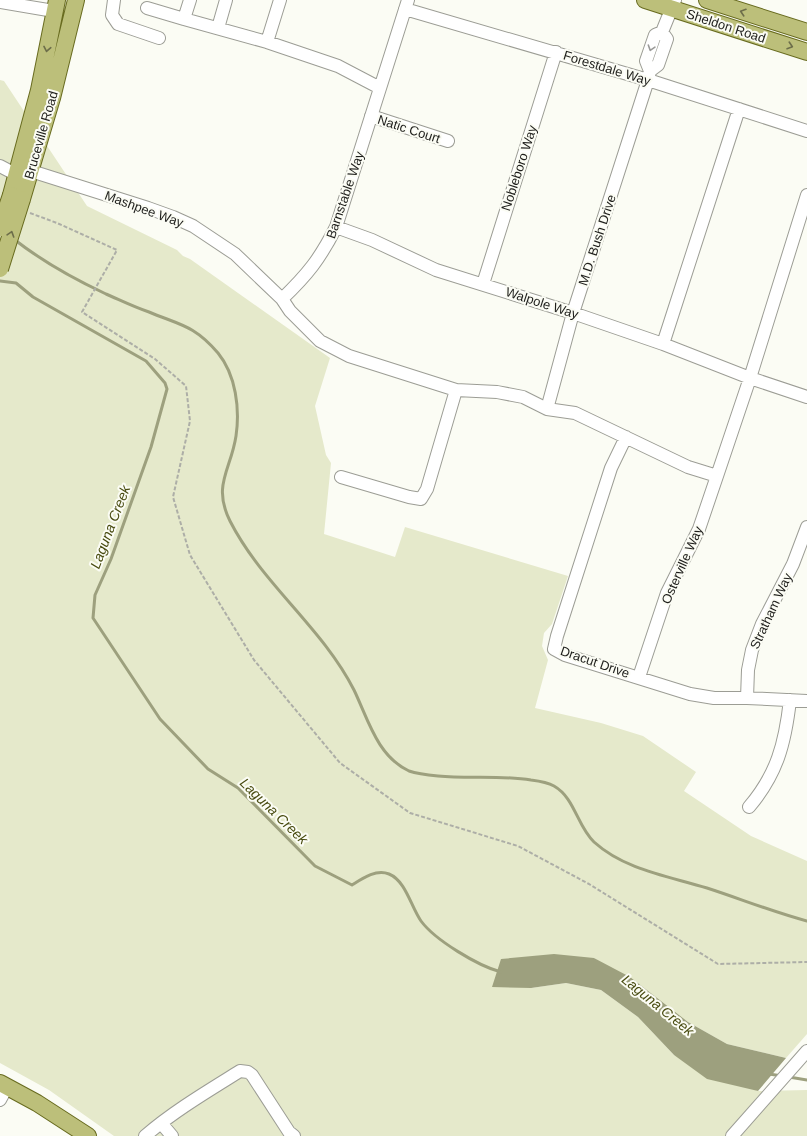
<svg xmlns="http://www.w3.org/2000/svg" width="807" height="1136" font-family="Helvetica,sans-serif">
  <style>
    .green { fill: #e5e9cb }
    .water { fill: #9da07e }
    .lines { fill: none; stroke-linecap: round; stroke-linejoin: round }
    .stream { stroke: #9da07e; stroke-width: 3 }
    .minor-casing { stroke: #9c9d95; stroke-width: 14 }
    .major-casing { stroke: #686b1f; stroke-width: 18 }
    .path { stroke: #adaea7; stroke-width: 2; stroke-dasharray: 4 2; stroke-linecap: butt }
    .minor { stroke: #fff; stroke-width: 12 }
    .major { stroke: #bcbf7a; stroke-width: 16 }
    .major-bridge-casing { stroke: #686b1f; stroke-width: 18; stroke-linecap: butt }
    .major-bridge { stroke: #bcbf7a; stroke-width: 16 }
    .oneway { stroke: #6d6e4a }
    .oneway2 { stroke: #9a9a98 }
    .labels { text-anchor: middle; dominant-baseline: central; stroke-width: 4; stroke-linejoin: round; paint-order: stroke }
    .street-label { font-size: 13px; fill: #1e1e1b; stroke: #fbfcf4 }
    .water-label { font-size: 14px; font-style: italic; fill: #494c11; stroke: #fbfcf4 }
  </style>
  <rect width="100%" height="100%" fill="#fbfcf4"/>
  <path class="green" d="M0,80L4,81L87,206L177,250L183,256L190,259L330,358L315,406L326,455L331,463L324,534L395,557L405,527L568,576L552,624L544,633L542,646L548,660L535,708L601,723L643,736L696,772L684,791L751,836L807,861V1034L786,1058L727,1044L688,1022L594,958L531,988L566,983L601,990L638,1017L674,1055L758,1091L807,1090V1136H114L49,1090L0,1063Z"/>
  <path class="water" d="M554,954L594,958L630,977L688,1022L727,1044L786,1058L758,1091L707,1079L674,1055L638,1017L601,990L566,983L531,988L492,987L501,959Z"/>
  <g class="lines">
    <path class="stream" d="M15,240C42,261 74,279 106,294C120,300 134,307 149,312C180,325 194,325 218,353C236,375 240,409 236,436C231,470 212,485 230,521C262,584 322,627 354,690C368,719 377,756 409,771C418,774 428,775 438,776C468,779 502,775 531,780C539,781 547,782 554,786C575,798 577,826 594,842C625,870 668,876 707,888C741,899 773,912 807,921
      M0,281L16,283L33,297L146,361L165,383L167,389L151,447L111,559L95,595L93,618L160,719L208,769L238,788L315,866L352,885C363,878 376,869 389,874C406,881 411,907 421,921C435,940 478,966 501,972
      M769,1074L782,1076
      M789,1077L807,1080"/>
    <defs>
      <path id="minor" d="M114,0L112,15L118,24L159,38
        M190,0L184,19L267,42
        M280,0L267,42L338,66L380,88
        M408,0L336,227C320,259 307,275 282,299L290,311L320,341L349,356L456,390L497,392L523,397L547,409L575,413L688,467L717,476L750,378L807,397
        M0,2L54,11
        M147,8L184,19
        M405,9L648,80L807,131
        M218,28L226,0
        M662,32L675,0
        M371,116L448,141
        M0,166L17,175
        M31,171L148,208L173,217L193,226L235,254L282,299
        M336,227L372,240L436,270L573,313L663,344L750,378L807,195
        M483,284L556,52
        M663,344L739,109
        M547,409L573,313L648,80L650,71L646,61L655,35L662,32L667,39L658,65L650,71
        M626,437L611,468L557,636L554,649L565,655L690,694L714,698H747L807,701
        M341,477L409,497L421,499L427,489L456,390
        M639,677L667,593L699,529L717,476
        M747,698L748,670L752,650L762,624L793,564L807,527
        M749,807C777,774 785,744 790,700
        M0,1100L7,1087
        M161,1123L172,1136
        M145,1136C174,1111 208,1091 240,1071L248,1072L252,1075L289,1132L294,1136
        M732,1136L807,1051"/>
      <path id="major" d="M645,0L807,52
        M707,0L807,32
        M11,195L39,90L57,0
        M22,199L52,98L76,0
        M0,1083L37,1103L88,1136"/>
    </defs>
    <use href="#minor" class="minor-casing"/>
    <use href="#major" class="major-casing"/>
    <path class="path" d="M30,213L57,223L117,250L82,312L155,359L186,386L190,421L173,497L190,555L254,660L340,763L410,813L518,846L589,884L718,964L807,962"/>
    <use href="#minor" class="minor"/>
    <use href="#major" class="major"/>
    <defs>
      <path id="major-bridge" d="M0,228L11,195
        M0,269L22,199"/>
    </defs>
    <use href="#major-bridge" class="major-bridge-casing"/>
    <use href="#major-bridge" class="major-bridge"/>
  </g>
  <defs><path id="oneway-chevron" d="M-2-3.5L2.5 0L-2 3.5" fill="none" stroke-width="1.6" stroke-linecap="round" stroke-linejoin="round"/></defs>
  <g class="oneway">
    <use href="#oneway-chevron" transform="translate(743 12) rotate(-162)"/>
    <use href="#oneway-chevron" transform="translate(790 46) rotate(18)"/>
    <use href="#oneway-chevron" transform="translate(47 49) rotate(101)"/>
    <use href="#oneway-chevron" transform="translate(11 234) rotate(-72)"/>
  </g>
  <use class="oneway2" href="#oneway-chevron" transform="translate(651 48) rotate(108)"/>
  <g class="labels">
    <g class="street-label">
      <text transform="translate(726 26) rotate(18)">Sheldon Road</text>
      <text transform="translate(607 68) rotate(17)">Forestdale Way</text>
      <text transform="translate(409 129) rotate(18)">Natic Court</text>
      <text transform="translate(41 135) rotate(-74)">Bruceville Road</text>
      <text transform="translate(519 168) rotate(-72)">Nobleboro Way</text>
      <text transform="translate(345 195) rotate(-71)">Barnstable Way</text>
      <text transform="translate(144 209) rotate(20)">Mashpee Way</text>
      <text transform="translate(597 240) rotate(-72)">M.D. Bush Drive</text>
      <text transform="translate(542 303) rotate(18)">Walpole Way</text>
      <text transform="translate(682 565) rotate(-66)">Osterville Way</text>
      <text transform="translate(771 611) rotate(-65)">Stratham Way</text>
      <text transform="translate(595 662) rotate(19)">Dracut Drive</text>
    </g>
    <g class="water-label">
      <text transform="translate(110 527) rotate(-69)">Laguna Creek</text>
      <text transform="translate(274 811) rotate(44)">Laguna Creek</text>
      <text transform="translate(658 1005) rotate(39)">Laguna Creek</text>
    </g>
  </g>
</svg>
